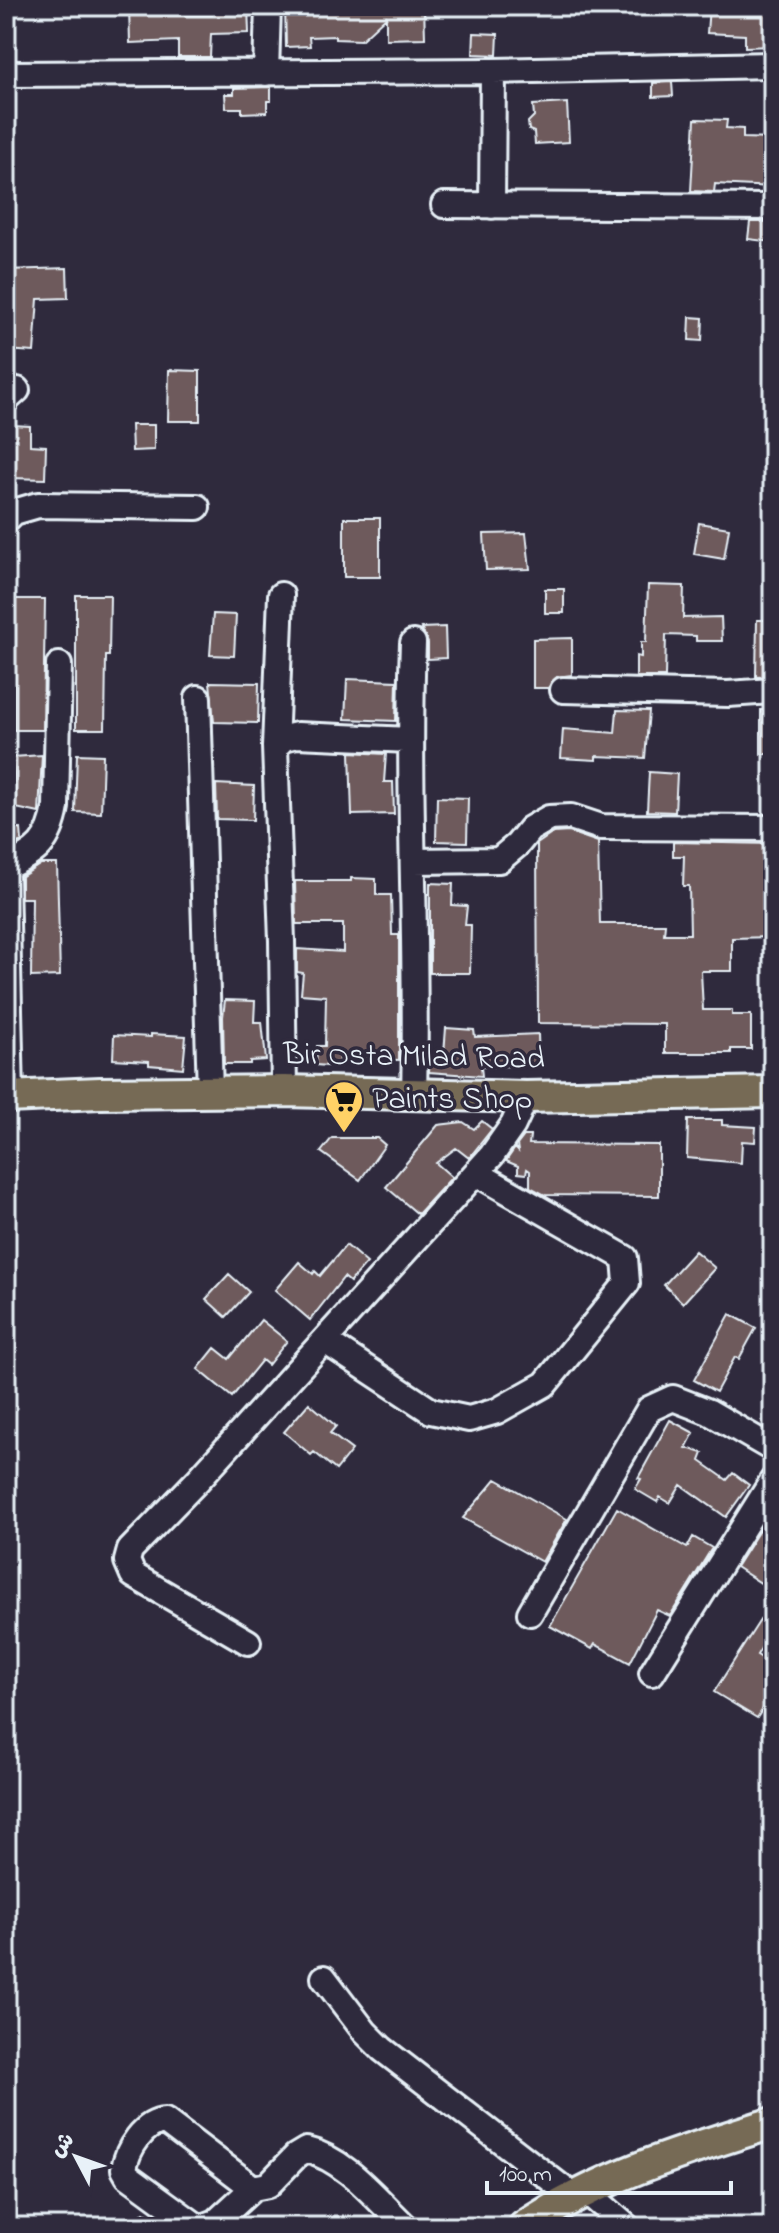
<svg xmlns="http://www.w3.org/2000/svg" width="779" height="2233" font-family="'Indie Flower','Playpen Sans Arabic',sans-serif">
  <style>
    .building { fill: #6e5a5b; stroke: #e8f1f8; stroke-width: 2 }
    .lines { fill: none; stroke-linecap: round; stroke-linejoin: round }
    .minor-casing { stroke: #e8f1f8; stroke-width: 30 }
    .major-casing { stroke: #e8f1f8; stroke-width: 36 }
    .minor { stroke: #2f2a3d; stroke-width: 24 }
    .major { stroke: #766a54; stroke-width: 30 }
    .labels { text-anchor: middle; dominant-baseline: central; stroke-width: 7; stroke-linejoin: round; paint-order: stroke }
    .street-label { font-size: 32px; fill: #e8f1f8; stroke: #2f2a3d }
    .poi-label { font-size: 32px; fill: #e8f1f8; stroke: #2f2a3d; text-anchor: start }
  </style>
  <rect width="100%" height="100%" fill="#2f2a3d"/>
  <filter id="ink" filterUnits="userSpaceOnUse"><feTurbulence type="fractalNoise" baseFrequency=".0125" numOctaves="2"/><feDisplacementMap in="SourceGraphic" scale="16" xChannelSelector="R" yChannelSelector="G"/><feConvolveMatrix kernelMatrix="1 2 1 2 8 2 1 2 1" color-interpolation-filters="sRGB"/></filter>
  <g filter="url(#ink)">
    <path class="building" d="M129,6H161V15H212V6H248L249,33L211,34L210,57H178V41L130,43Z
      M285,6H369V9L424,6L425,38L386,39V17L361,40L335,39V36L309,37L310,46L286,47Z
      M709,6H773V46L745,47V35L707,33Z
      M474,33L498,34L497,55L473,54Z
      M672,82L673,96L653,97V83Z
      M271,87V101H267V112L242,113V108H226L225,94H234V88Z
      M567,103L569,142L535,144L534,132L529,130L528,122L534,116L533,105Z
      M695,119L727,120L726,128L743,129V138L773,139V187L715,184L714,192L691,191Z
      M750,222H773V242L748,239Z
      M67,268L68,298L38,299L34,352L6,350V270Z
      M690,317L703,318L702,341L689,340Z
      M169,370L200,371V421H168Z
      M12,425L30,426V445L46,446L45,479L10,478Z
      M131,425H154V450L132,451Z
      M344,518H380V577H344Z
      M699,523L729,528L724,559L694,554Z
      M526,533L530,569L486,570L484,534Z
      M648,585L684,586L683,618L721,617L722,641H696V636L666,635L665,677H636V656L641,657V642H646Z
      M545,589H564V613H545Z
      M76,595H110L109,656H106L105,729H76Z
      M15,599H45L43,730H14Z
      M213,614L236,615L234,656L210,655Z
      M757,620H773V676L756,677Z
      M445,627L446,658L428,659V643L421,628Z
      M572,638V675L557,677L548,688H533V639Z
      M347,679L397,681L396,721L345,719Z
      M210,682L259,683L258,723L214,722Z
      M617,710L649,711L645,758L596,756V760L561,758L563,729L615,733Z
      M761,710H773V754H761Z
      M350,752L386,754L384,782H393L394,814L352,815Z
      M77,754L103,755L101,813L75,812Z
      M42,755L39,813L16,808L13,757Z
      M649,772L677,774L675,812L647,811Z
      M216,784L254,786L253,820L217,819Z
      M437,797L468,798L467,842L436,841Z
      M21,829L22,841L6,848V830Z
      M569,832L598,842L600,924H665L664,934H690L689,886H683L684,856H673V842L773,844V937L732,938V971H701L703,1010H732V1015H751V1049H731V1053H665V1024L538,1023L537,844L553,833Z
      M41,864H57L60,976L31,977L32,898H21V877Z
      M351,878L376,879V895H391L392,935H399V1060L340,1058L339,1067L316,1065L317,1046H325L326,996L301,994L303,973L297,972V949L343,952V924H296L295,881H351Z
      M430,883L453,884L452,905L467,906L465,925H471L470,973H430Z
      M225,1000L255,1001L254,1022H262L266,1060L250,1061V1064H224L223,1017Z
      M446,1028L474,1030L475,1037L538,1034L539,1065L481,1067L482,1076L429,1072L430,1053L444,1054Z
      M151,1034L186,1036L183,1068L149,1065V1061L113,1059L114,1035L151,1037Z
      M688,1120H722V1125L756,1127L755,1142L742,1141L741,1163L687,1158Z
      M482,1121L492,1129L469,1158L456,1148L436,1163L452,1177L418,1214L386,1187L438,1125L463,1122L474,1129Z
      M524,1136H530L529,1144L659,1145V1196L545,1195L530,1187V1171L527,1169L526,1174L518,1173V1166L506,1161L515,1148L518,1151L517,1145Z
      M332,1138H377L385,1145L360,1180L321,1152Z
      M346,1245L367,1263L350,1282L344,1277L310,1320L275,1290L299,1262L313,1274L315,1271L320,1276Z
      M695,1251L715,1268L683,1303L664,1285Z
      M229,1274L249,1292L226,1317L206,1299Z
      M730,1314L756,1328L739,1359L735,1357L716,1392L694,1380Z
      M261,1320L287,1341L268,1365L262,1360L232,1397L198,1369L215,1348L229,1359Z
      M309,1403L336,1426L330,1433L352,1450L336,1470L314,1452L311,1455L284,1432Z
      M670,1420L694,1433L686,1448L703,1453L700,1461L727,1480L733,1473L749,1485L726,1517L681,1485L670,1503L660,1497L657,1502L635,1489L641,1479L638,1478Z
      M496,1479L567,1519L542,1562L463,1518Z
      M617,1508L687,1548L693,1537L712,1548L670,1616L657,1610L630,1663L595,1644L592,1649L550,1626Z
      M773,1508V1591L736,1567Z
      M773,1600V1629L757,1655L773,1665V1693L757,1718L714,1692Z
      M144,2212L164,2227H129Z"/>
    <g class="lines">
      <defs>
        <path id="minor" d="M266,73L268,6
          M6,74L493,71L773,65
          M444,205L773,207
          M492,206L493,71
          M6,400L17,390
          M6,520L14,512L38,505L197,507
          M281,595L275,747L282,941L284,1091
          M413,643C407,794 418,944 414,1095
          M563,690L728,694L773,691
          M198,698L210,1092
          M275,747L284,738L297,735L410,740
          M413,861L499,860L517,845L530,829L549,818L571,817L601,827L773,828
          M6,867C37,853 50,842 56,807L59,665
          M6,878L11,1097
          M325,1341L431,1411L469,1419L497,1411L545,1384L627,1283L625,1258L476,1173
          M530,1613L649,1409L673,1398L709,1412L773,1449
          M248,1642L133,1575L127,1561L130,1550L197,1481L492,1155L513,1125L526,1097
          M652,1673L773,1480
          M324,1978L365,2032L382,2049L574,2197
          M586,2191L627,2227
          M198,2227L128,2176L124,2169C127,2149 144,2122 165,2121L253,2188
          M203,2227L216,2222L253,2188L268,2185L296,2156L306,2150C346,2159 377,2200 406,2227"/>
        <path id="major" d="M6,1097L100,1093L284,1091L526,1097L773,1092
          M524,2227C599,2176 687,2150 773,2123"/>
      </defs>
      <use href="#minor" class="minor-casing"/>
      <use href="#major" class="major-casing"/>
      <use href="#minor" class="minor"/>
      <use href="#major" class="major"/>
    </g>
  </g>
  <defs>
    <symbol id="supermarket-pin" viewBox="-11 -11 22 30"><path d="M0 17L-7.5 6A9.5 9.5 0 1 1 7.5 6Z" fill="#ffd166" stroke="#2f2a3d"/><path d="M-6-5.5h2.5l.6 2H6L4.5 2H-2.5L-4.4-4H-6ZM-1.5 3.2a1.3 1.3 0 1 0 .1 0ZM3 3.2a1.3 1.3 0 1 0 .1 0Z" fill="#111"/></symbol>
  </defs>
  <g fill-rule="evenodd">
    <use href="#supermarket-pin" x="322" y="1078" width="44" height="60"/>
  </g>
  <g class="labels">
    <g class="street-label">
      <text transform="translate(414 1058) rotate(1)">Bir Osta Milad Road</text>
    </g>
    <g class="poi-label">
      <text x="372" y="1100">Paints Shop</text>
    </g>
  </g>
  <rect width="779" height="2233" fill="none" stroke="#2f2a3d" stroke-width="32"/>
  <rect x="16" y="16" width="747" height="2201" fill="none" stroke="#e8f1f8" stroke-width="3" filter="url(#ink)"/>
  <g transform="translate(76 2157) rotate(311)" stroke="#2f2a3d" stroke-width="6" paint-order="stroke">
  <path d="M0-6L14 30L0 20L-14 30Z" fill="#e8f1f8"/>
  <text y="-12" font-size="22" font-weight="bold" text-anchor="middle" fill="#e8f1f8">ش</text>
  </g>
  <path d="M487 2181v12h244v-12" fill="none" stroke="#e8f1f8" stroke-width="4"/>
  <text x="499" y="2181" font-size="24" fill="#e8f1f8" stroke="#2f2a3d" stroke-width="6" paint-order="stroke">100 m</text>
</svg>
